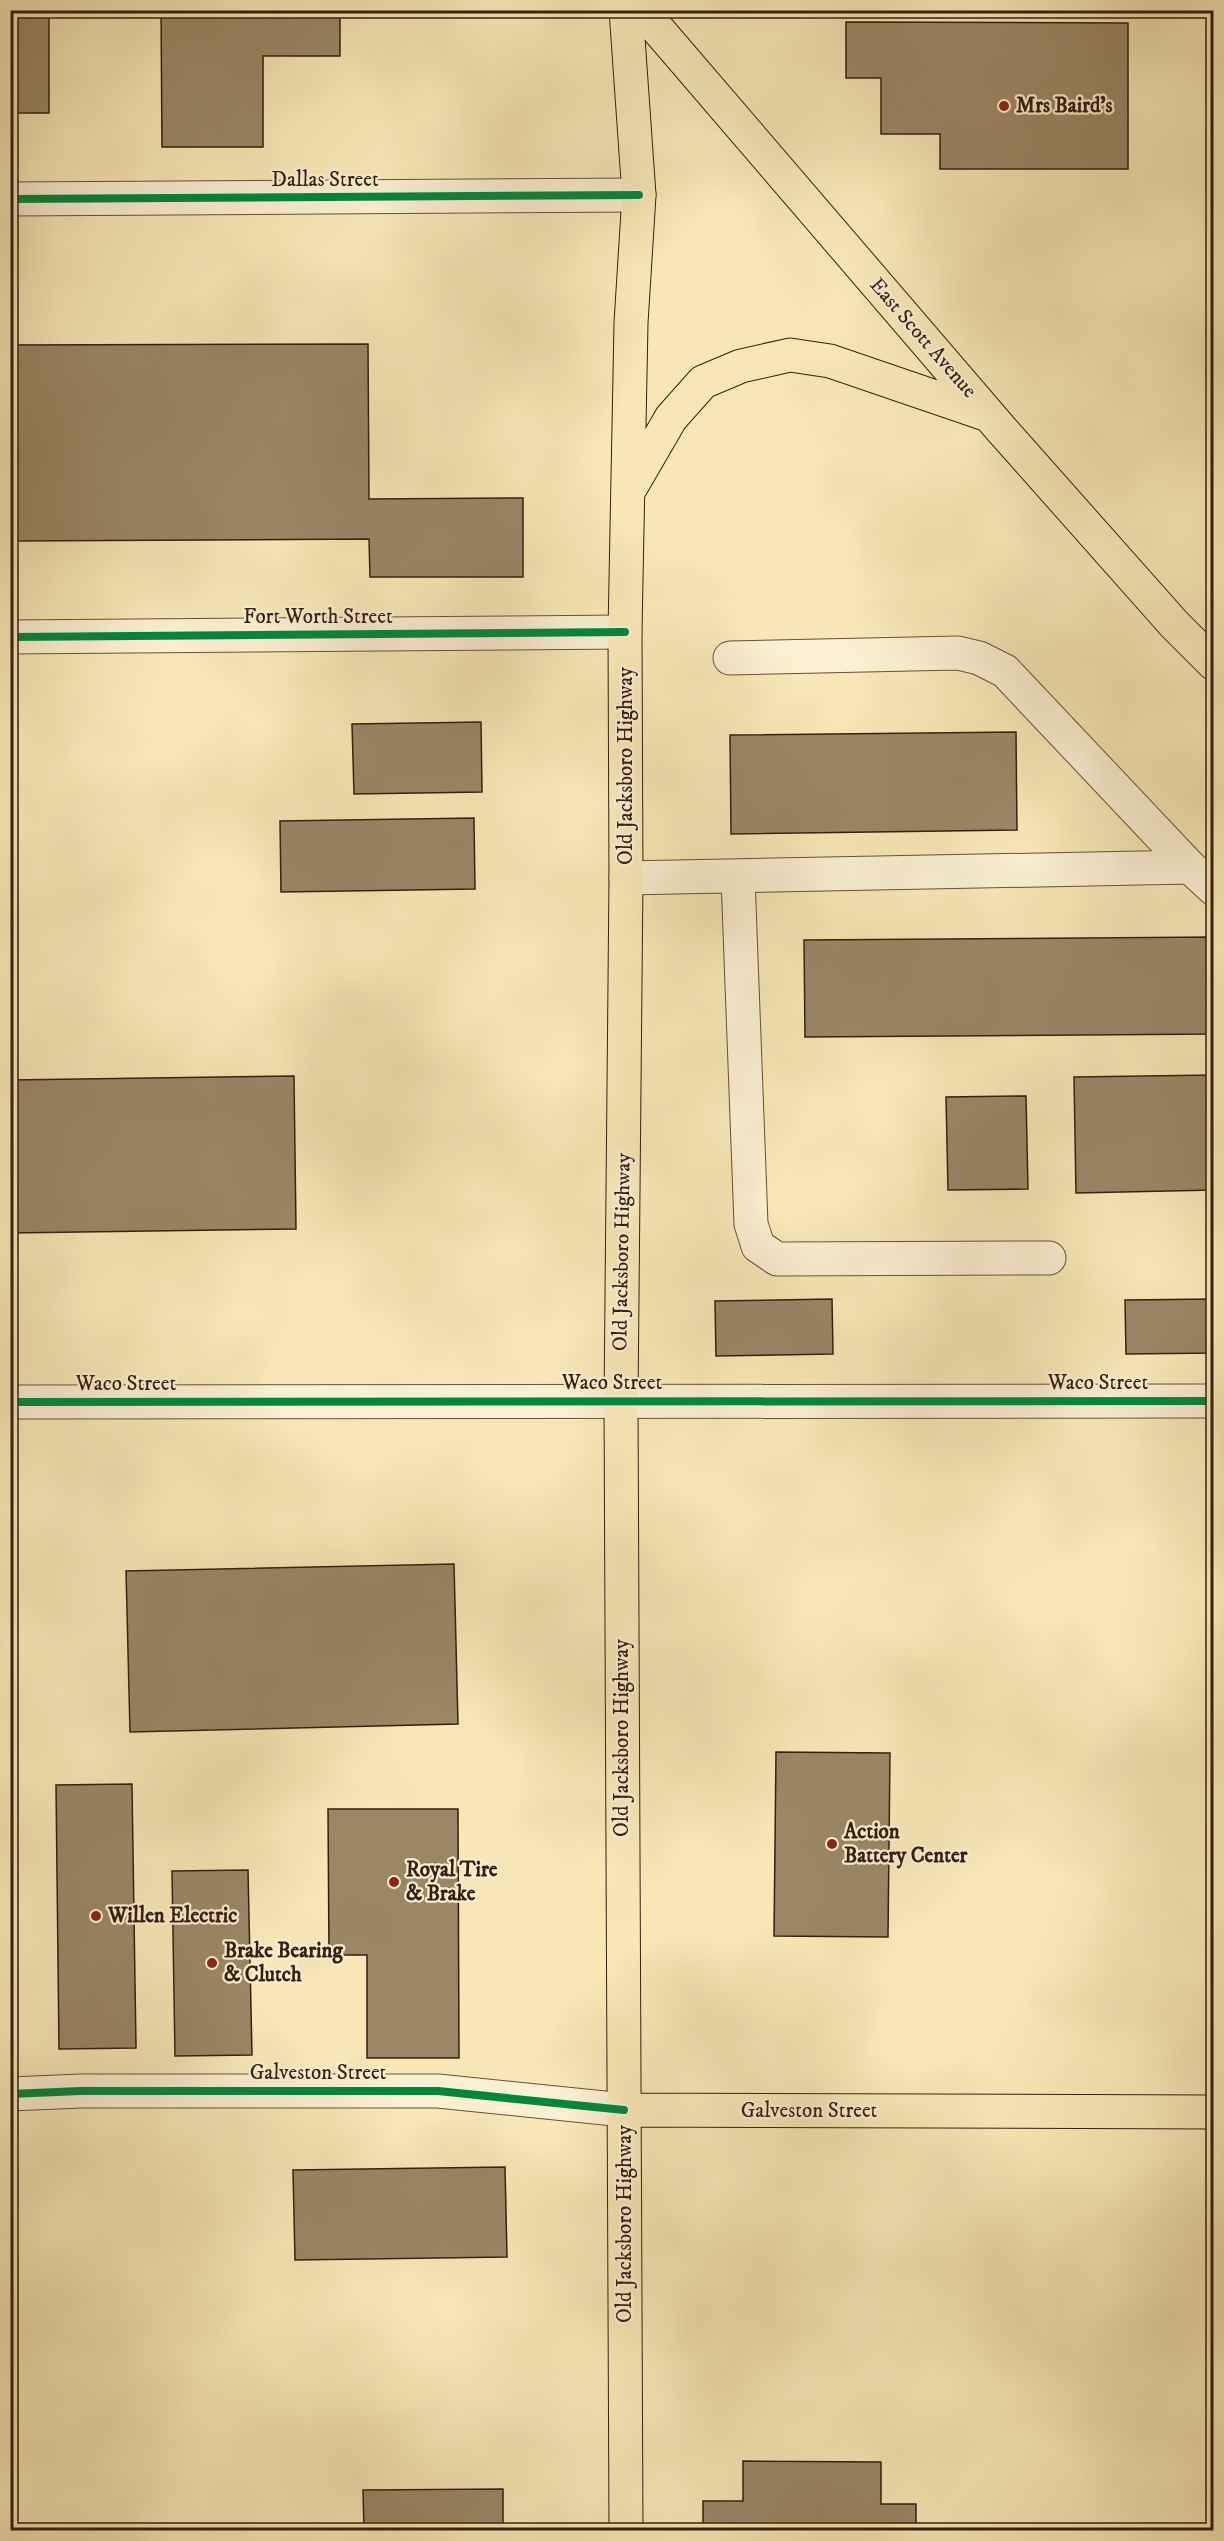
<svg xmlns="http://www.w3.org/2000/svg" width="1224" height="2541" font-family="'IM FELL DW Pica',serif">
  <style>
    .building { fill: #9a8766; stroke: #351e0f; stroke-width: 1.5 }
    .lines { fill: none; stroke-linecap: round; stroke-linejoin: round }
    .minor-casing { stroke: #665039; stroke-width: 35 }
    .major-casing { stroke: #351e0f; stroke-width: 35 }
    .minor { stroke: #faefd0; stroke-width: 33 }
    .major { stroke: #f7e7b6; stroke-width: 33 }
    .cycleway-casing { stroke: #faefd0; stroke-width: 11 }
    .cycleway { stroke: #00873e; stroke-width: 8 }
    .poi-dot { fill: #8f2418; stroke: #faefd0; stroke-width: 2 }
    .labels { text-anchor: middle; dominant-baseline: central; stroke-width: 4.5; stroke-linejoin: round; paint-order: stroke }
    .poi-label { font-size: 21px; font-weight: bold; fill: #351e0f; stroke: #faefd0; text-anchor: start }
    .street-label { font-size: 21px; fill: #351e0f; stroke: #faefd0 }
  </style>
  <rect width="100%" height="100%" fill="#f7e7b6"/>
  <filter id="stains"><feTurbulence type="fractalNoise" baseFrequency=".00333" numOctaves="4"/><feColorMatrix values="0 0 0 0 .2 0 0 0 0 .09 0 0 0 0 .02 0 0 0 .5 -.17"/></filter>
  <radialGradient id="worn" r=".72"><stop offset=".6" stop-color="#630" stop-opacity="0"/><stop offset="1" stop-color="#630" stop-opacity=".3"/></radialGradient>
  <path class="building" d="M10,10H49V113H10Z
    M161,10H340V56H263V147H162Z
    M846,22L1128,23V169H940V134H881V78H846Z
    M368,344L369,499L523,498V577H370L369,539L10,541V345Z
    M481,722L482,792L354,794L352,724Z
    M1016,732L1017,830L731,834L730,735Z
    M474,818L475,889L281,892L280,821Z
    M1214,937V1034L805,1037L804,940Z
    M1214,1075V1190L1076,1193L1074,1077Z
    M294,1076L296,1229L10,1233V1080Z
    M1026,1096L1028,1189L948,1190L946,1097Z
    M832,1299L833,1354L716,1356L715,1301Z
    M1214,1299V1353L1126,1354L1125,1300Z
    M454,1564L458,1724L130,1732L126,1571Z
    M776,1752L890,1753L888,1937L774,1936Z
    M132,1784L136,2048L59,2049L56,1785Z
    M328,1809H458L459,2058H367V1955H329Z
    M248,1870L252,2055L175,2056L172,1871Z
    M505,2167L507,2257L295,2260L293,2170Z
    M743,2461L881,2462V2504H916V2530H703V2501H743Z
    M503,2489V2530H364L363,2490Z"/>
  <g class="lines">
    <defs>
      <path id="minor" d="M10,199L639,195
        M10,637L625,632
        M730,658L958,653L979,658L1005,671L1190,867
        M626,878L1190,867L1214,889
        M738,878L751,1224L758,1246L777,1259L1049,1258
        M10,1402L1214,1401
        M10,2094L80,2091H438L624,2110"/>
      <path id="major" d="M626,10L639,195L631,323L625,632L626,878L621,1401L626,2530
        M635,10L649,19L1001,429L1174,624L1214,664
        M628,492L671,418L703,382L741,366L790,355L830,361L988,415
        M624,2110L1214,2112"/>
    </defs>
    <use href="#minor" class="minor-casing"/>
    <use href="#major" class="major-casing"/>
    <use href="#minor" class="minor"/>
    <use href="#major" class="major"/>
    <defs>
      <path id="cycleway" d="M10,199L639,195
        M10,637L625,632
        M10,1402L1214,1401
        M10,2094L80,2091H438L624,2110"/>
    </defs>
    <use href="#cycleway" class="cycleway-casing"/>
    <use href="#cycleway" class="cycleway"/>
  </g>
  <g class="poi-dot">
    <circle cx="1004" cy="106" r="6"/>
    <circle cx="832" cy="1844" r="6"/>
    <circle cx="394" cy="1882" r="6"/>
    <circle cx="96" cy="1916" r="6"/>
    <circle cx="212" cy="1963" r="6"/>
  </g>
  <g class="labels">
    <g class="poi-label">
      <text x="1016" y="106">Mrs Baird's</text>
      <text x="844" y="1832">Action<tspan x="844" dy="24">Battery Center</tspan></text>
      <text x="406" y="1870">Royal Tire<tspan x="406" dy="24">&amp; Brake</tspan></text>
      <text x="108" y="1916">Willen Electric</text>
      <text x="224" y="1951">Brake Bearing<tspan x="224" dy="24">&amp; Clutch</tspan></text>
    </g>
    <g class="street-label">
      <text x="325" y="180">Dallas Street</text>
      <text transform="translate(923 338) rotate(49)">East Scott Avenue</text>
      <text x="318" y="617">Fort Worth Street</text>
      <text transform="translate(626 766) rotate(-90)">Old Jacksboro Highway</text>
      <text transform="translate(622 1252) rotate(-89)">Old Jacksboro Highway</text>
      <text x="612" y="1383">Waco Street</text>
      <text x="1098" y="1383">Waco Street</text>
      <text x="126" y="1384">Waco Street</text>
      <text transform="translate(622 1738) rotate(-90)">Old Jacksboro Highway</text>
      <text x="318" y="2073">Galveston Street</text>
      <text x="809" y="2111">Galveston Street</text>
      <text transform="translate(625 2224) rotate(-90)">Old Jacksboro Highway</text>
    </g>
  </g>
  <rect width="1224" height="2541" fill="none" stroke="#f7e7b6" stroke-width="36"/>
  <rect x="12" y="12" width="1200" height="2517" fill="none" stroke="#351e0f" stroke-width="3"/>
  <rect x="18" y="18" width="1188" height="2505" fill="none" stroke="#351e0f" stroke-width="1.5"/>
  <rect width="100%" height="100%" filter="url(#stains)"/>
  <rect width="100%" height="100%" fill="url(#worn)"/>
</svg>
